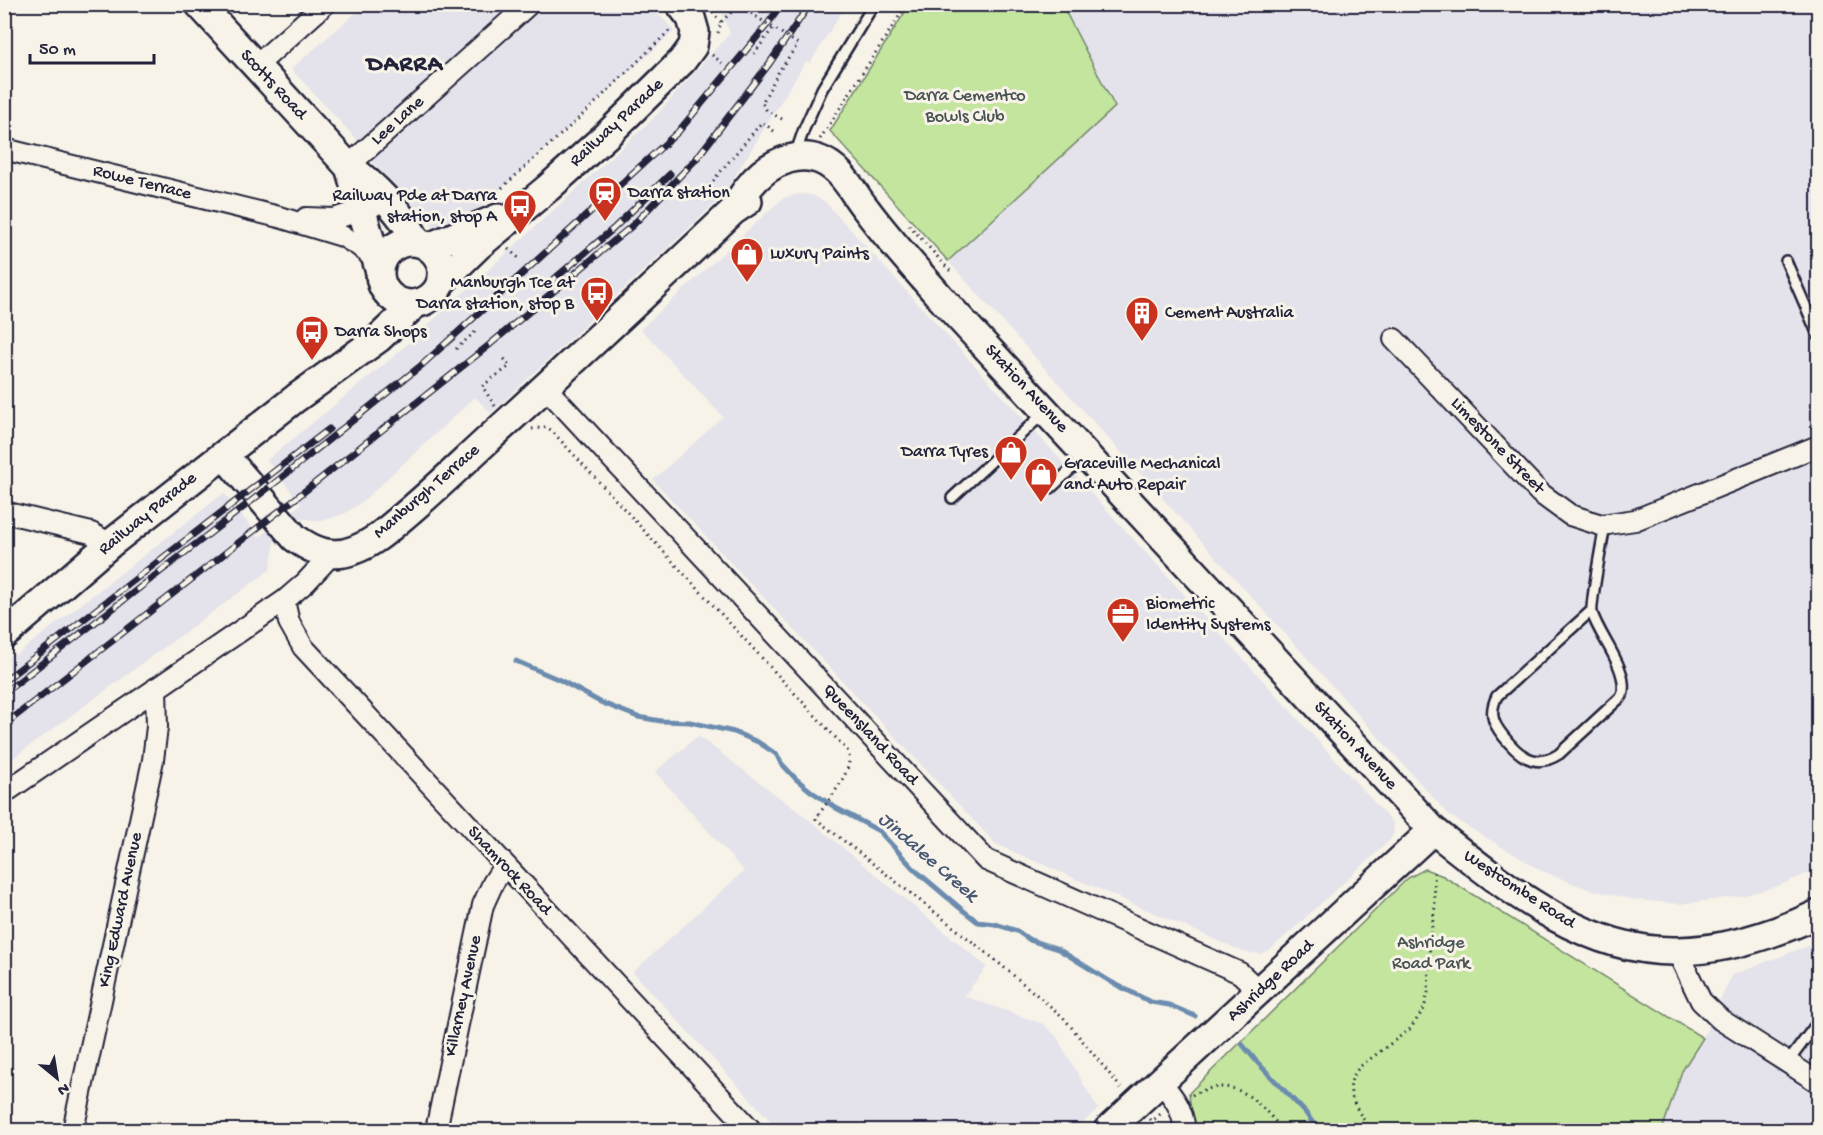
<svg xmlns="http://www.w3.org/2000/svg" width="1823" height="1135" font-family="'Gochi Hand',sans-serif">
  <style>
    .built { fill: #e4e2ea }
    .green { fill: #c3e59e; stroke: #72846c; stroke-width: 1.5 }
    .lines { fill: none; stroke-linecap: round; stroke-linejoin: round }
    .stream { stroke: #6c8caf; stroke-width: 5 }
    .lane-casing { stroke: #22223b; stroke-width: 14 }
    .street-casing { stroke: #22223b; stroke-width: 24 }
    .secondary-casing { stroke: #22223b; stroke-width: 32 }
    .path { stroke: #22223b; stroke-width: 3; stroke-dasharray: 1.5 4.5; stroke-linecap: butt }
    .lane { stroke: #f7f3e8; stroke-width: 9 }
    .street { stroke: #f7f3e8; stroke-width: 20 }
    .secondary { stroke: #f7f3e8; stroke-width: 27 }
    .rail-casing { stroke: #22223b; stroke-width: 7 }
    .rail { stroke: #f7f3e8; stroke-width: 4.5; stroke-dasharray: 14; stroke-linecap: butt }
    .path-bridge { stroke: #22223b; stroke-width: 3; stroke-dasharray: 1.5 4.5; stroke-linecap: butt }
    .labels { text-anchor: middle; dominant-baseline: central; stroke-width: 6; stroke-linejoin: round; paint-order: stroke }
    .street-label { font-size: 18px; fill: #22223b; stroke: #f7f3e8 }
    .park-label { font-size: 18px; fill: #4a5354; stroke: #f7f3e8 }
    .poi-label { font-size: 18px; fill: #22223b; stroke: #f7f3e8; text-anchor: start }
    .water-label { font-size: 20px; font-style: italic; fill: #475775; stroke: #f7f3e8 }
    .district-label { font-size: 24px; font-weight: bold; letter-spacing: 1.5px; fill: #22223b; stroke: #f7f3e8 }
  </style>
  <rect width="100%" height="100%" fill="#f7f3e8"/>
  <filter id="ink" filterUnits="userSpaceOnUse"><feTurbulence type="fractalNoise" baseFrequency=".0167" numOctaves="2"/><feDisplacementMap in="SourceGraphic" scale="12" xChannelSelector="R" yChannelSelector="G"/><feConvolveMatrix kernelMatrix="1 2 1 2 8 2 1 2 1" color-interpolation-filters="sRGB"/></filter>
  <g filter="url(#ink)">
    <path class="built" d="M365,5H515L360,143L291,69Z
      M541,5H650L674,31L490,199L461,221L451,225H431L368,157Z
      M733,5H846L810,63L806,61L722,197L491,413L475,397L363,501L344,514L321,521L299,518L290,513L301,504L267,460L392,358L653,119L730,33L722,14Z
      M1062,5H1818V869L1778,886L1742,896L1680,904L1630,899L1585,888L1542,871L1450,816L948,261L1114,107Z
      M799,194L812,195L825,202L1393,823L1394,833L1388,842L1272,948L1261,954L1244,952L996,844L653,480L723,417L641,329L783,198Z
      M224,493L259,537L272,527L276,533L270,570L5,764V660L13,652L16,655Z
      M698,736L812,822L987,967L964,996L1043,1024L1056,1036L1098,1109L1074,1130H779L633,972L744,871L655,772Z
      M1818,942V1130H1662L1682,1071L1703,1038L1732,975Z"/>
    <path class="green" d="M910,4L1062,5L1115,107L948,261L830,131Z
      M1425,869L1443,876L1703,1038L1682,1071L1662,1130H1193L1189,1093L1408,878Z"/>
    <g class="lines">
      <path class="stream" d="M516,661L560,680L600,702L638,717L661,721L690,722L734,732L758,742L776,754L782,764L796,779L812,792L836,808L879,831L915,870L960,908L978,922L995,924L1017,931L1030,940L1058,949L1111,982L1151,1002L1169,1005L1195,1016
        M1242,1044L1257,1062L1305,1112L1318,1130"/>
      <defs>
        <path id="lane" d="M795,155L804,129L822,89L874,4
          M1786,261L1818,335
          M1051,488L1085,456
          M952,498L1045,412
          M1591,611L1497,696C1487,716 1495,727 1509,743C1524,760 1539,767 1559,754L1622,696C1630,670 1600,638 1592,613C1590,603 1603,539 1605,524
          M1788,1062L1818,1022"/>
        <path id="street" d="M256,66L325,4
          M4,149L279,217L342,236L359,246L376,260
          M348,166L529,4
          M306,218L334,219L373,206
          M1394,339L1540,493L1570,515L1601,525L1635,520L1818,446
          M546,388L986,860L1240,973L1259,991
          M4,512L91,533L110,544
          M284,601L289,622L303,647L751,1130
          M4,793L284,601L306,582L331,555
          M1677,951L1701,1001L1721,1020L1818,1082
          M1161,1082C1175,1099 1182,1108 1185,1130
          M73,1130L153,760L157,727L156,688
          M436,1130L483,905L493,883L504,866"/>
        <path id="secondary" d="M199,4L348,166C373,184 403,214 417,242
          M349,167L379,269
          M733,211C738,204 742,195 748,188C769,161 806,144 835,169C848,180 855,196 866,209C889,240 915,268 940,297L1433,830C1503,885 1583,953 1678,951C1726,950 1775,934 1818,914
          M380 273a31 31 0 1 1 62 0a31 31 0 1 1-62 0Z
          M429,247L498,218
          M441,282L478,246L548,188L609,133L682,61L693,46L695,32L691,18L680,4
          M224,455L295,538C313,551 332,559 354,550C371,544 385,532 399,520C427,497 453,472 480,447C565,369 649,291 733,211L748,201
          M4,635L110,544L296,398L379,338L415,304
          M1108,1130L1433,830"/>
      </defs>
      <use href="#lane" class="lane-casing"/>
      <use href="#street" class="street-casing"/>
      <use href="#secondary" class="secondary-casing"/>
      <path class="path" d="M652,4L659,12
        M746,10L749,4
        M712,12L721,22
        M718,33L721,22L740,4
        M754,54L773,28
        M712,55L722,63
        M782,119L767,111L762,103L779,71L798,44
        M820,139L907,4
        M493,196L588,110L672,28
        M693,197L697,200L762,122L774,131
        M909,225L951,272
        M508,249L520,259
        M456,349L475,332
        M495,406L482,386L510,366L502,356
        M532,429L546,427L551,430L847,750C858,768 825,803 816,819L988,954L1063,1017L1121,1088
        M1192,1095C1236,1073 1256,1100 1283,1130
        M1150,1119L1152,1121L1163,1112
        M1370,1130C1357,1108 1338,1087 1362,1065L1410,1029L1424,1009L1428,992L1430,938L1435,907L1434,870"/>
      <use href="#lane" class="lane"/>
      <use href="#street" class="street"/>
      <use href="#secondary" class="secondary"/>
      <defs>
        <path id="rail" d="M546,286L613,229L670,174
          M4,681L329,429
          M4,693L281,478L423,364L678,132L767,25L782,4
          M4,725L296,498L488,346L633,225L696,159L769,64L810,4"/>
      </defs>
      <use href="#rail" class="rail-casing"/>
      <use href="#rail" class="rail"/>
      <path class="path-bridge" d="M746,10L798,44"/>
    </g>
  </g>
  <defs>
    <symbol id="station-pin" viewBox="-11 -11 22 30"><path d="M0 17L-7.5 6A9.5 9.5 0 1 1 7.5 6Z" fill="#c8321e" stroke="#f7f3e8"/><path d="M-3-6H3Q5-6 5-4V2Q5 4 3 4L4.5 6H3L1.5 4h-3L-3 6H-4.5L-3 4Q-5 4-5 2V-4Q-5-6-3-6ZM-3.5-4v3h7v-3ZM-3.5 1v1.5H-2V1ZM2 1v1.5H3.5V1Z" fill="#fff"/></symbol>
    <symbol id="bus-pin" viewBox="-11 -11 22 30"><path d="M0 17L-7.5 6A9.5 9.5 0 1 1 7.5 6Z" fill="#c8321e" stroke="#f7f3e8"/><path d="M-5-6H5V4H4V6H2V4H-2V6H-4V4H-5ZM-3.5-4V0h7V-4ZM-3.5 1.2v1.5H-2V1.2ZM2 1.2v1.5H3.5V1.2Z" fill="#fff"/></symbol>
    <symbol id="shop-pin" viewBox="-11 -11 22 30"><path d="M0 17L-7.5 6A9.5 9.5 0 1 1 7.5 6Z" fill="#c8321e" stroke="#f7f3e8"/><path d="M-5-2.5h2.3a2.7 3.5 0 0 1 5.4 0H5L5.5 6h-11ZM-1.5-2.5h3a1.5 2.3 0 0 0-3 0Z" fill="#fff"/></symbol>
    <symbol id="building-pin" viewBox="-11 -11 22 30"><path d="M0 17L-7.5 6A9.5 9.5 0 1 1 7.5 6Z" fill="#c8321e" stroke="#f7f3e8"/><path d="M-4-6H4V6H1V3H-1V6H-4ZM-2.5-4.3h1.7v1.8h-1.7ZM.8-4.3h1.7v1.8H.8ZM-2.5-1h1.7V.8h-1.7ZM.8-1h1.7V.8H.8Z" fill="#fff"/></symbol>
    <symbol id="office-pin" viewBox="-11 -11 22 30"><path d="M0 17L-7.5 6A9.5 9.5 0 1 1 7.5 6Z" fill="#c8321e" stroke="#f7f3e8"/><path d="M-6-3h4V-5.5h4V-3h4V5H-6ZM-1-4.5V-3h2v-1.5ZM-6 0V1H6V0Z" fill="#fff"/></symbol>
  </defs>
  <g fill-rule="evenodd">
    <use href="#station-pin" x="586" y="174" width="38" height="52"/>
    <use href="#bus-pin" x="501" y="187" width="38" height="52"/>
    <use href="#shop-pin" x="728" y="235" width="38" height="52"/>
    <use href="#bus-pin" x="578" y="274" width="38" height="52"/>
    <use href="#building-pin" x="1123" y="294" width="38" height="52"/>
    <use href="#bus-pin" x="293" y="313" width="38" height="52"/>
    <use href="#shop-pin" x="992" y="433" width="38" height="52"/>
    <use href="#shop-pin" x="1022" y="455" width="38" height="52"/>
    <use href="#office-pin" x="1104" y="595" width="38" height="52"/>
  </g>
  <g class="labels">
    <g class="street-label">
      <text transform="translate(273 85) rotate(47)">Scotts Road</text>
      <text transform="translate(398 121) rotate(-42)">Lee Lane</text>
      <text transform="translate(617 123) rotate(-43)">Railway Parade</text>
      <text transform="translate(142 183) rotate(14)">Rowe Terrace</text>
      <text transform="translate(1026 389) rotate(47)">Station Avenue</text>
      <text transform="translate(1497 446) rotate(46)">Limestone Street</text>
      <text transform="translate(427 492) rotate(-41)">Manburgh Terrace</text>
      <text transform="translate(148 514) rotate(-39)">Railway Parade</text>
      <text transform="translate(870 735) rotate(47)">Queensland Road</text>
      <text transform="translate(1355 746) rotate(47)">Station Avenue</text>
      <text transform="translate(509 871) rotate(47)">Shamrock Road</text>
      <text transform="translate(1519 890) rotate(33)">Westcombe Road</text>
      <text transform="translate(121 910) rotate(-78)">King Edward Avenue</text>
      <text transform="translate(1271 981) rotate(-43)">Ashridge Road</text>
      <text transform="translate(464 996) rotate(-78)">Killarney Avenue</text>
    </g>
    <g class="park-label">
      <text x="965" y="96">Darra Cementco<tspan x="965" dy="21">Bowls Club</tspan></text>
      <text x="1431" y="943">Ashridge<tspan x="1431" dy="21">Road Park</tspan></text>
    </g>
    <g class="poi-label">
      <text x="628" y="193">Darra station</text>
      <text x="497" y="196" text-anchor="end">Railway Pde at Darra<tspan x="497" dy="21">station, stop A</tspan></text>
      <text x="770" y="254">Luxury Paints</text>
      <text x="574" y="283" text-anchor="end">Manburgh Tce at<tspan x="574" dy="21">Darra station, stop B</tspan></text>
      <text x="1165" y="313">Cement Australia</text>
      <text x="335" y="332">Darra Shops</text>
      <text x="988" y="452" text-anchor="end">Darra Tyres</text>
      <text x="1064" y="464">Graceville Mechanical<tspan x="1064" dy="21">and Auto Repair</tspan></text>
      <text x="1146" y="604">Biometric<tspan x="1146" dy="21">Identity Systems</tspan></text>
    </g>
    <g class="water-label">
      <text transform="translate(927 858) rotate(41)">Jindalee Creek</text>
    </g>
    <g class="district-label">
      <text x="405" y="65">DARRA</text>
    </g>
  </g>
  <rect width="1823" height="1135" fill="none" stroke="#f7f3e8" stroke-width="24"/>
  <rect x="12" y="12" width="1799" height="1111" fill="none" stroke="#22223b" stroke-width="2" filter="url(#ink)"/>
  <g transform="translate(57 1078) rotate(150)" stroke="#f7f3e8" stroke-width="4.5" paint-order="stroke">
  <path d="M0-4.5L10 22L0 15L-10 22Z" fill="#22223b"/>
  <text y="-9" font-size="16" font-weight="bold" text-anchor="middle" fill="#22223b">N</text>
  </g>
  <path d="M30 54v9h124v-9" fill="none" stroke="#22223b" stroke-width="3"/>
  <text x="39" y="54" font-size="18" fill="#22223b" stroke="#f7f3e8" stroke-width="4.5" paint-order="stroke">50 m</text>
</svg>
